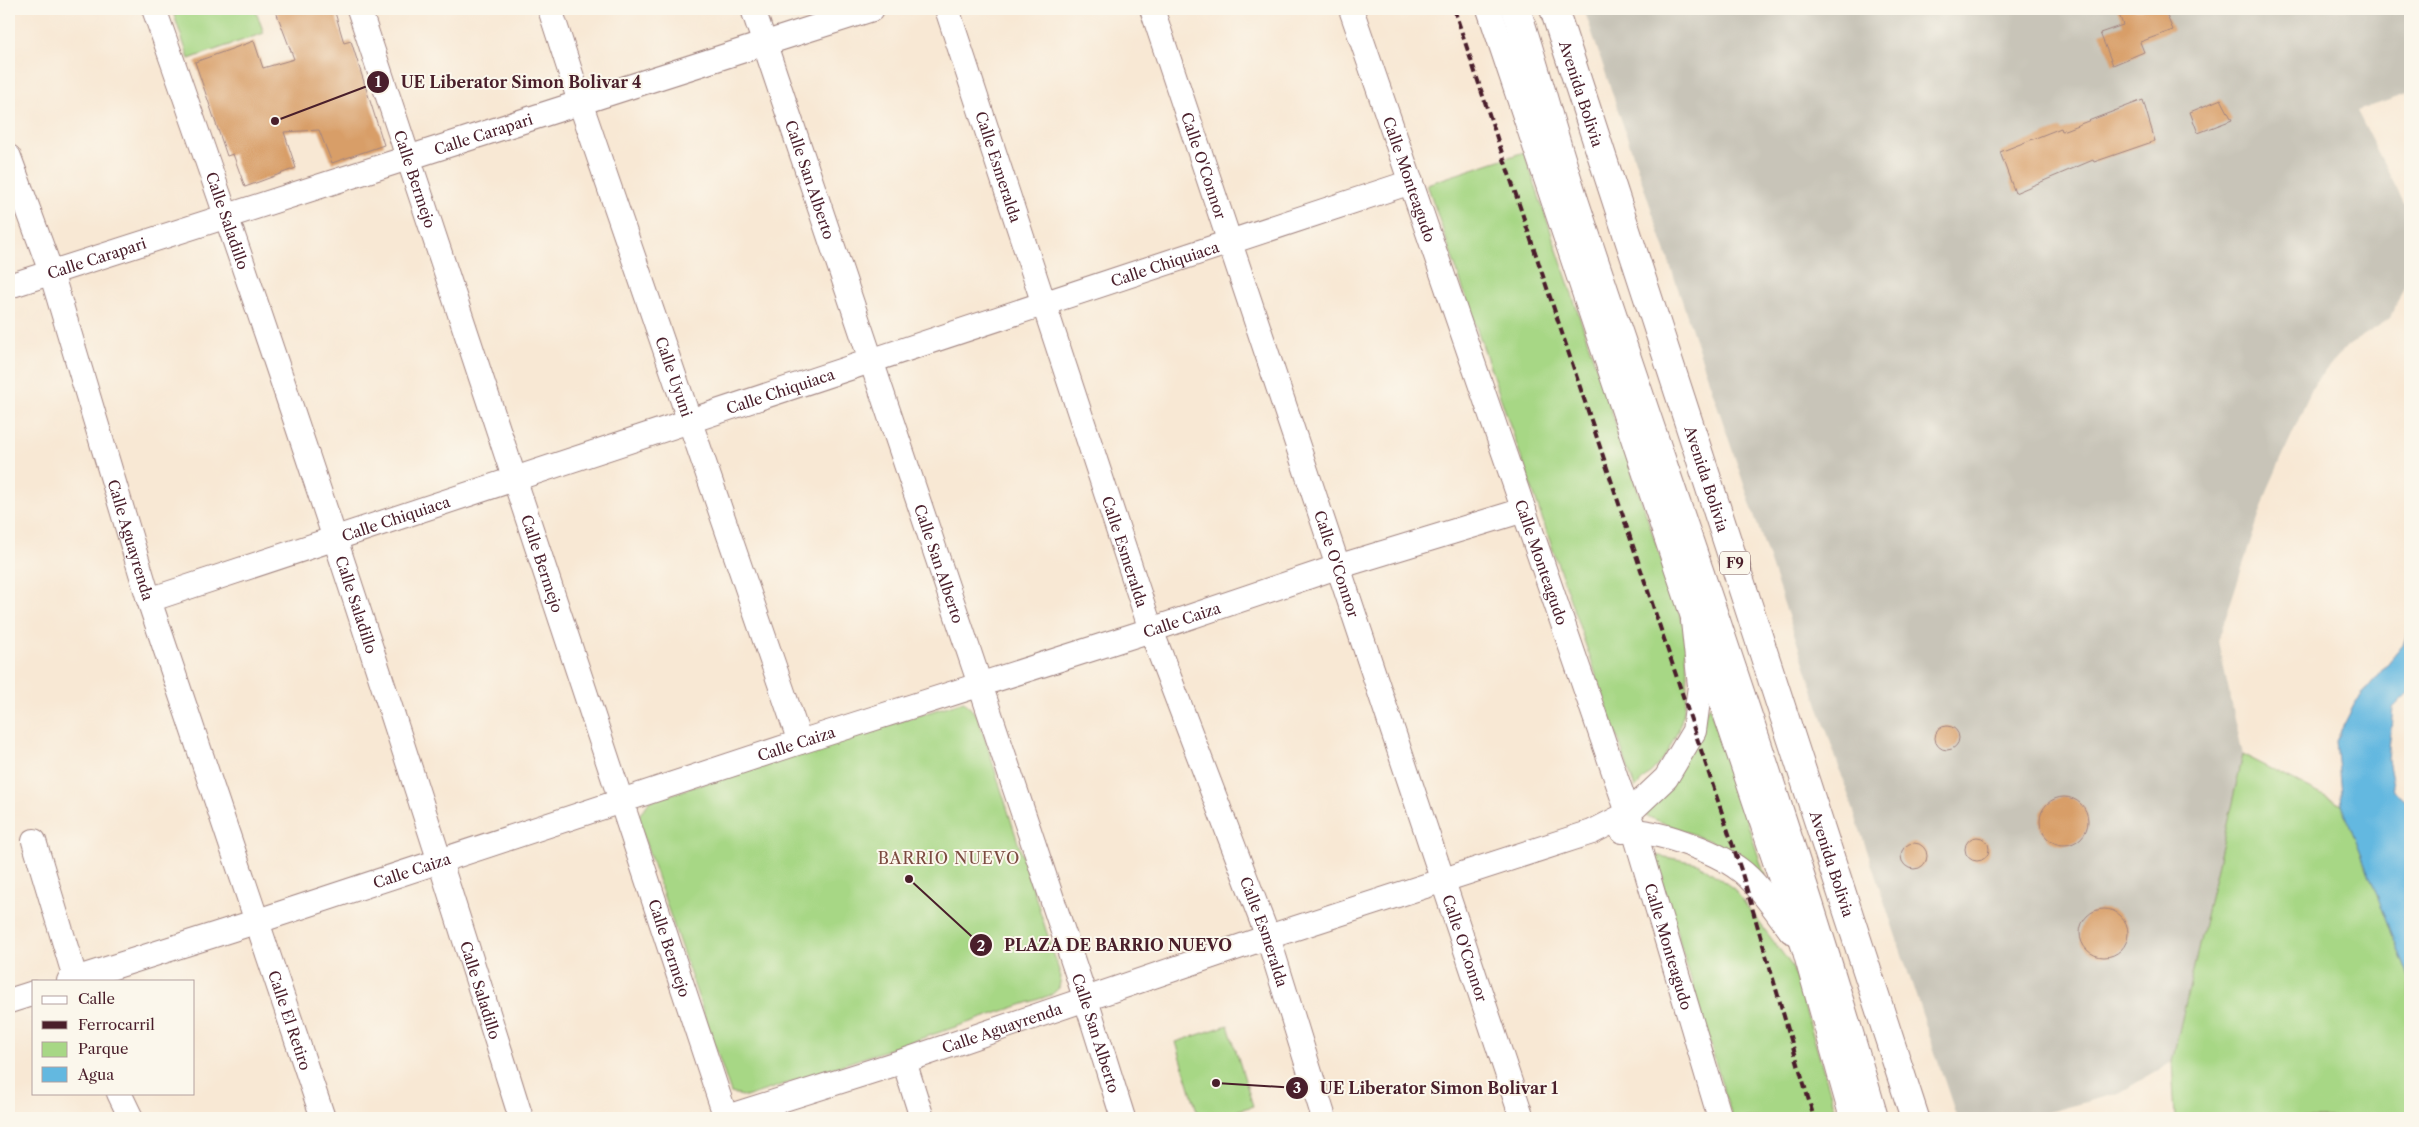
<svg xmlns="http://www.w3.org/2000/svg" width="2419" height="1127" font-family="'Libre Caslon Text',serif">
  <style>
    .industrial { fill: #c8c4b8 }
    .green { fill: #a7d785; stroke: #787b58 }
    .water { fill: #63b8e0; stroke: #566c86 }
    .building { fill: #d89e68 }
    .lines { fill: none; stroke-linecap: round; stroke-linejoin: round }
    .minor-casing { stroke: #a18480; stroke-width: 26 }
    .highway-casing { stroke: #a18480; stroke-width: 30 }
    .minor { stroke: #fff; stroke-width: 24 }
    .highway { stroke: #fff; stroke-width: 28 }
    .rail { stroke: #4a1f2b; stroke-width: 4; stroke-dasharray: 8 4; stroke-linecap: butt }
    .labels { text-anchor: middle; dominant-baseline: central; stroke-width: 4; stroke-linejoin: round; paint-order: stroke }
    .shield { fill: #fbf7ec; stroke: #7f6065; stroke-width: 1 }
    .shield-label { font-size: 14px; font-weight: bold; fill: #4a1f2b }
    .street-label { font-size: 15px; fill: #4a1f2b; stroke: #fbf7ec }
    .neighbourhood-label { font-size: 16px; letter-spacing: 1px; fill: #7c4b40; stroke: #fbf7ec }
    .leader { fill: none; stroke: #4a1f2b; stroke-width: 2 }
    .callout-dot { fill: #4a1f2b; stroke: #fbf7ec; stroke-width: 2 }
    .mark-label { font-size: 15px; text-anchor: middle; font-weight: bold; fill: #fff }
    .callout-label { font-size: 16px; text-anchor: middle; font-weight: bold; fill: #4a1f2b; stroke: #fbf7ec; stroke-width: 4; stroke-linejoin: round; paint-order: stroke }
  </style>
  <rect width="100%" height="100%" fill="#fbf7ec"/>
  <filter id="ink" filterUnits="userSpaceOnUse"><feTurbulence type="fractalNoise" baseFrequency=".02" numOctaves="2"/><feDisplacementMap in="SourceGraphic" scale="10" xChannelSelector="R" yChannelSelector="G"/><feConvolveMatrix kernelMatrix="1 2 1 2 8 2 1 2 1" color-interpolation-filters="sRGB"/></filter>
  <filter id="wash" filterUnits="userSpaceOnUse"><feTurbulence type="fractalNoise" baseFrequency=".0096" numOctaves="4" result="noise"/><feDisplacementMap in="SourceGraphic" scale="20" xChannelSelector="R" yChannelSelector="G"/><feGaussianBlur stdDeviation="1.12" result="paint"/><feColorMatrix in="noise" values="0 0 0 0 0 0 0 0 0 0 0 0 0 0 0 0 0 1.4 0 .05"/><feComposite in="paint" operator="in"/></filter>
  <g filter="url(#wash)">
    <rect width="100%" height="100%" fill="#f8e8d4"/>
    <path class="industrial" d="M1584,9H2410V93L2357,111L2410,215V271L2391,318L2347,346L2315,382L2268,489L2218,641L2243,755L2172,1062L2119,1093L2026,1118H1957Z"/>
    <path class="green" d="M172,9H255L264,33L189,59Z
      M1524,152L1684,627C1688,676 1693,713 1664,757C1656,769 1644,778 1635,788L1427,184Z
      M964,701L978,717L1061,977L1059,988L1051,995L746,1097L731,1093L637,818L650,801Z
      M1709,706L1765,876L1720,845L1641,814Z
      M2243,755L2342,805L2410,980V1118H2175L2172,1062Z
      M1654,855L1698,863L1734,889L1792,966L1838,1118H1732Z
      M1228,1025L1253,1106L1212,1118H1199L1176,1042Z"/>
    <path class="water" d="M2410,626V691L2393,708L2388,760L2394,790L2410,805V980L2342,805L2336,740L2355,703L2403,645Z"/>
    <g id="blocks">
      <path class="building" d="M275,9H334L344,43L351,41L384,145L332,163L319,130L284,132L296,168L245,187L233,154L227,156L195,62L254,41L263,68L294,59Z
        M2117,9H2164L2173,30L2140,42L2144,52L2113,65L2100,33L2123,25Z
        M2221,99L2232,120L2198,133L2190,112Z
        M2143,100L2155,141L2094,162L2093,160L2015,193L2000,152L2061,128L2062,131Z
        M1935 738a12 12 0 1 1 24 0a12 12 0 1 1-24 0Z
        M2040 821a24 24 0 1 1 48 0a24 24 0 1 1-48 0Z
        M1965 849a12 12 0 1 1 24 0a12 12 0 1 1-24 0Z
        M1901 856a13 13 0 1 1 26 0a13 13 0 1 1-26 0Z
        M2080 933a24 24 0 1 1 48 0a24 24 0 1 1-48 0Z"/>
    </g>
  </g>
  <g filter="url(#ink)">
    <use href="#blocks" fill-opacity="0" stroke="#a18480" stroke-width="1"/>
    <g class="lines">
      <defs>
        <g id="minor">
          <path id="s1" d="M154,9C284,376 405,747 521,1118"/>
          <path id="s2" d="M359,9L726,1118"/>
          <path id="s3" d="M550,9L580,102L800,742"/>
          <path id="s4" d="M753,9L1086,1000L1123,1118"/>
          <path id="s5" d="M947,9L1151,630L1268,937L1324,1118"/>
          <path id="s6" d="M1152,9L1522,1118"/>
          <path id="s7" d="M1351,9L1634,830L1720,1118"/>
          <path d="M1489,9L1804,948L1852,1118"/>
          <path id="s8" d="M9,157L51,272L149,600L323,1118"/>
          <path id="s9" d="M9,286L872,9"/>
          <path id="s10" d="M149,600L1411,182"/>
          <path d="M1622,831C1654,829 1714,850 1740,870C1757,882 1778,914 1791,931"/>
          <path d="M34,841L76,981"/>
          <path id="s11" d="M69,981L255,922L800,742L1151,630L1337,567L1524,510"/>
          <path d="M9,1001L34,993"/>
          <path d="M904,1061L922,1118"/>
          <path d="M119,1093L131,1118"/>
          <path id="s12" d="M724,1118L904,1061L1268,937L1592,832L1629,813L1666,778L1694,731L1700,686L1693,621"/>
        </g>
        <g id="highway">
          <path d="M1516,9C1537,72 1553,137 1574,200C1675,506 1785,809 1874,1118"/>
          <path id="s13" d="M1554,9L1915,1118"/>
        </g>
      </defs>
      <use href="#minor" class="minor-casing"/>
      <use href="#highway" class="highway-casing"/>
      <use href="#minor" class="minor"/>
      <use href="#highway" class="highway"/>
      <path class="rail" d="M1454,9L1741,870L1814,1118"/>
    </g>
  </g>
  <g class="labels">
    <rect class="shield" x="1720" y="551.5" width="30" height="23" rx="4"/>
    <g class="shield-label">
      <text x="1735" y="563">F9</text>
    </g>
    <g class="street-label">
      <text stroke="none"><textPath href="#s13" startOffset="89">Avenida Bolivia</textPath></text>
      <text stroke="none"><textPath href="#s9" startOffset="498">Calle Carapari</textPath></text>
      <text stroke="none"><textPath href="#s6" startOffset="165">Calle O'Connor</textPath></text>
      <text stroke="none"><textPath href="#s5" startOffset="166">Calle Esmeralda</textPath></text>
      <text stroke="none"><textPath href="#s2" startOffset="179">Calle Bermejo</textPath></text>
      <text stroke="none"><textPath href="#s4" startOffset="180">Calle San Alberto</textPath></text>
      <text stroke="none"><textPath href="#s7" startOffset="180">Calle Monteagudo</textPath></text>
      <text stroke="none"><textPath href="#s1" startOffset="224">Calle Saladillo</textPath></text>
      <text stroke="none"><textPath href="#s9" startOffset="92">Calle Carapari</textPath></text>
      <text stroke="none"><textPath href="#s10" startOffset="1070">Calle Chiquiaca</textPath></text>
      <text stroke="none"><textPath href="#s3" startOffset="388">Calle Uyuni</textPath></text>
      <text stroke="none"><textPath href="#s10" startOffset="665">Calle Chiquiaca</textPath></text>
      <text stroke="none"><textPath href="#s13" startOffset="494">Avenida Bolivia</textPath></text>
      <text stroke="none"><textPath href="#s10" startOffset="260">Calle Chiquiaca</textPath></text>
      <text stroke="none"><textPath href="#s8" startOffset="402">Calle Aguayrenda</textPath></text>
      <text stroke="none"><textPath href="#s5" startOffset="571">Calle Esmeralda</textPath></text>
      <text stroke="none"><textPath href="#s7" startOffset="585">Calle Monteagudo</textPath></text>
      <text stroke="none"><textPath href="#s2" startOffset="584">Calle Bermejo</textPath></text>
      <text stroke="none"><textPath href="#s4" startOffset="585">Calle San Alberto</textPath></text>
      <text stroke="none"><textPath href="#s6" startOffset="585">Calle O'Connor</textPath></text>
      <text stroke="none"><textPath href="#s1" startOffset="629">Calle Saladillo</textPath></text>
      <text stroke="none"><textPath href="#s11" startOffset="1170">Calle Caiza</textPath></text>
      <text stroke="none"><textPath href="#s11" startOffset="765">Calle Caiza</textPath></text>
      <text stroke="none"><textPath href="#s13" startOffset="899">Avenida Bolivia</textPath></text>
      <text stroke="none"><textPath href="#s11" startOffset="360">Calle Caiza</textPath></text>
      <text stroke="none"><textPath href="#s5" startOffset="976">Calle Esmeralda</textPath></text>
      <text stroke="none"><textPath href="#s7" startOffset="990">Calle Monteagudo</textPath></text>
      <text stroke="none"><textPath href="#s2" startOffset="989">Calle Bermejo</textPath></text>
      <text stroke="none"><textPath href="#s6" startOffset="990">Calle O'Connor</textPath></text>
      <text stroke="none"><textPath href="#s1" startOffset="1034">Calle Saladillo</textPath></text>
      <text stroke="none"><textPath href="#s8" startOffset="908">Calle El Retiro</textPath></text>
      <text stroke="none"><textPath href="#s12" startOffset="292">Calle Aguayrenda</textPath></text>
      <text stroke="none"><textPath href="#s4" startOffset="1080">Calle San Alberto</textPath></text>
    </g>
    <g class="neighbourhood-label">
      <text x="949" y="858">BARRIO NUEVO</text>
    </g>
  </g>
  <path class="leader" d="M275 121L378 82M909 879L981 945M1216 1083L1297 1088"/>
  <g class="callout-dot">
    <circle cx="275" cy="121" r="5"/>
    <circle cx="909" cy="879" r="5"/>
    <circle cx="1216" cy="1083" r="5"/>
    <circle cx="378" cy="82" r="12"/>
    <circle cx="981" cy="945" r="12"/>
    <circle cx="1297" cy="1088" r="12"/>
  </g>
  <g class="mark-label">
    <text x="378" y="87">1</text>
    <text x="981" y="951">2</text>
    <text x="1297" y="1093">3</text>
  </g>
  <g class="callout-label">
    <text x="521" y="88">UE Liberator Simon Bolivar 4</text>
    <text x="1118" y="951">PLAZA DE BARRIO NUEVO</text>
    <text x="1439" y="1094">UE Liberator Simon Bolivar 1</text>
  </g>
  <rect width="2419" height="1127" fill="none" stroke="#fbf7ec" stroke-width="30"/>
  <rect x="32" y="980" width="162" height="115" fill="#fbf7ec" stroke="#b4a19f"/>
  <rect x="42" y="996" width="25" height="8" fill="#ffffff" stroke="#b4a19f"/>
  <text x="78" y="1004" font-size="15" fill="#4a1f2b">Calle</text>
  <rect x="42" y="1021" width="25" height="8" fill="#4a1f2b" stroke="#b4a19f"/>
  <text x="78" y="1030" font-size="15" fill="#4a1f2b">Ferrocarril</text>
  <rect x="42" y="1042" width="25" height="15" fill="#a7d785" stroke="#b4a19f"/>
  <text x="78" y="1054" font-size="15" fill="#4a1f2b">Parque</text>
  <rect x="42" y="1067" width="25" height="15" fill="#63b8e0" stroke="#b4a19f"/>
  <text x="78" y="1080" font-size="15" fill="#4a1f2b">Agua</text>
</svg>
